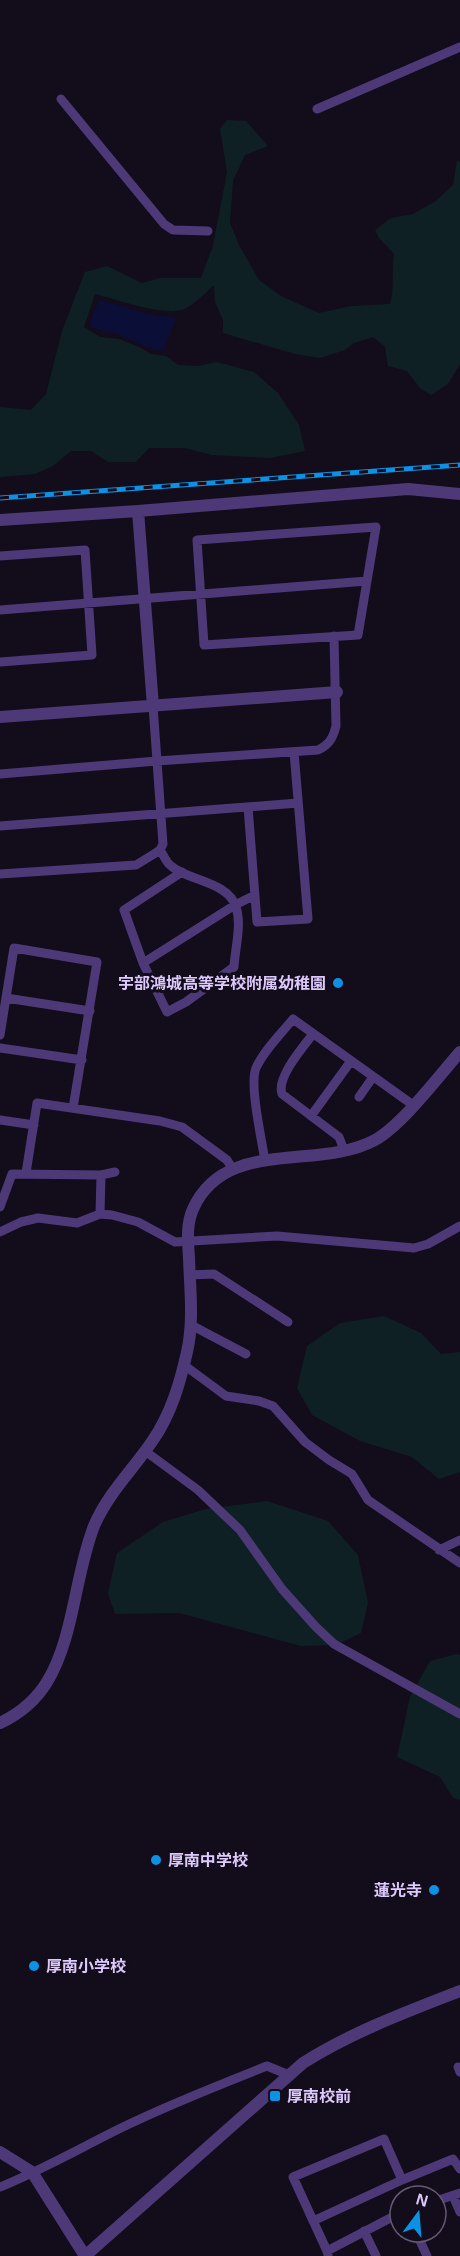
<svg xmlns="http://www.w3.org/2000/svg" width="460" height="2256" font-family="Helvetica,'Noto Sans JP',sans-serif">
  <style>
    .green { fill: #0f2025 }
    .water { fill: #0b0e36 }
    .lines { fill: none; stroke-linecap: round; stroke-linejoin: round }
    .minor { stroke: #4d3978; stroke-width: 9 }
    .tertiary { stroke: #4d3978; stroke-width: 12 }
    .rail-casing { stroke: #0c92e5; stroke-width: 5 }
    .rail { stroke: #130c1b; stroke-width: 3; stroke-dasharray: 9; stroke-linecap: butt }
    .poi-dot { fill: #0c92e5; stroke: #130c1b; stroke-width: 2 }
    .labels { text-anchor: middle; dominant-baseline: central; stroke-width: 6; stroke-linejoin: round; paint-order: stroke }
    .poi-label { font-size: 16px; font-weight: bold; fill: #ddc9fc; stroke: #130c1b; text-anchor: start }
  </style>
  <rect width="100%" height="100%" fill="#130c1b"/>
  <path class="green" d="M227,120L246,121L268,146L245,155L233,181L230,223L240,247L259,280L281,296L319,313L351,306L390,304C395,287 391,272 394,254L379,238L375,230L391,218L413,214L436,201L453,185L457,161L460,162V364L448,384L431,395L420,388L407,371L388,366L385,347L373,337L354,343L345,350L320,358L295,354L223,333V320L215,302L214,285C205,293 195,304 184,309C165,317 116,299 95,294L84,327L100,337L119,339L139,347L151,354L166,356L178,365L198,366L217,362L254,372L278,393L299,425L305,451L270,458L212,455L185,448H149L136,462H108L91,451H71L53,466L35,474L0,477V407L31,410L46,394L62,331L85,272L107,266L142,283L160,278H201L213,246L227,172L220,129Z
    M384,1316L421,1333L441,1354L460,1352V1472L439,1479L412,1457L360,1441L312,1415L297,1388L307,1346L340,1323Z
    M267,1501L328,1521L358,1555L368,1603L361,1633L336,1645L301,1646L179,1613L115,1614L108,1593L117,1553L163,1522L206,1509Z
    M457,1654L460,1655V1800L453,1798L440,1777L397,1757L410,1697L430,1661Z"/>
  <path class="water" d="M99,300C116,304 132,309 149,314C158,316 167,314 176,319L163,351C147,349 132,340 117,334C107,331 99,331 89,325Z"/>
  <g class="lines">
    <path class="minor" d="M61,99L164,224L173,230L208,231
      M317,109L460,47
      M376,527L358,635L204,645L197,540Z
      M0,556L85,550L92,655L0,662
      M0,610L367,581
      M0,774L157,761L318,750C329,745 333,738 336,726L334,636
      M248,807L257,922L308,919L294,752
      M0,826L298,803
      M160,850C163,854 166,862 170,865C187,881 228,881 236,907C242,925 235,948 234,967L186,1002L167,1012L143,963L124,910L182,872
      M0,874L136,865L154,854L160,850L163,844L153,706
      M143,963L235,905L255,895
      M6,998L90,1011
      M313,1034C303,1047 276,1078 282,1094L339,1137L344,1150
      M0,1035L14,948L97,962L73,1108
      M0,1048L82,1060
      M359,1097L373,1077
      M311,1116L351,1061
      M0,1120L34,1125
      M265,1161C262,1141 249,1084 256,1068C264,1050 281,1034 293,1019L413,1105
      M26,1173L37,1103L160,1121L182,1127L227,1160L232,1168
      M0,1207L12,1174L101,1175L115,1172
      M100,1214L101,1175
      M0,1232L21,1222L38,1218L77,1223L100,1214L112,1215L138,1222L175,1242L277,1236L414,1248L428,1244L460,1226
      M189,1275L214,1274L288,1322
      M191,1325L246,1354
      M184,1365L226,1396L259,1401L273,1406L305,1442L329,1460L352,1474L368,1500L460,1563
      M145,1451L198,1490L240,1530L282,1589L316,1627L334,1644L460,1714
      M439,1550L460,1540
      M458,2067L460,2072
      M0,2187C42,2170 82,2147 123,2127C170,2104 219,2085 267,2066L289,2075
      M453,2196L460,2212
      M436,2201L460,2193
      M313,2221L402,2180
      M364,2231L376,2256
      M416,2232L427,2256
      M327,2251L293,2177L384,2139L402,2180L453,2159L460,2169
      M328,2255L327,2251L400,2213"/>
    <path class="tertiary" d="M138,511L153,706
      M0,520L138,511L408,489L460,494
      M0,717L337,692
      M0,1723C19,1714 36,1700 47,1682C74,1638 75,1574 94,1526C108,1493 133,1470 153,1440C171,1414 180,1383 187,1352C194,1322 190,1289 189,1258C188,1241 186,1225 193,1209C225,1137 318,1171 375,1140C403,1124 438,1077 460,1052
      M0,2152L32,2172L85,2256
      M85,2256L303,2063C352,2032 406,2012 460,1991"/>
    <defs>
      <path id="rail" d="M0,498L460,465"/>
    </defs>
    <use href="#rail" class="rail-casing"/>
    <use href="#rail" class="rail"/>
  </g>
  <g class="poi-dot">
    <circle cx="338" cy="983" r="6"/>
    <circle cx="156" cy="1860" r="6"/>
    <circle cx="434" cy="1890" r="6"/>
    <circle cx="34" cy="1966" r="6"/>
    <rect x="269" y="2090" width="12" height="12" rx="3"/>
  </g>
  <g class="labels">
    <g class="poi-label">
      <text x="326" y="983" text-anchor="end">宇部鴻城高等学校附属幼稚園</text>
      <text x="168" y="1860">厚南中学校</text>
      <text x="422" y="1890" text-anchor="end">蓮光寺</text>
      <text x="46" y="1966">厚南小学校</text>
      <text x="287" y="2096">厚南校前</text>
    </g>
  </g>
  <g transform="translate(418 2214) rotate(16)"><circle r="28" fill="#130c1b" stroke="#645875" stroke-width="1.5"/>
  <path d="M0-4.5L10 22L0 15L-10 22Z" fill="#0c92e5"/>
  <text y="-9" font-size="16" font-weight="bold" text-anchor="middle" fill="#ddc9fc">N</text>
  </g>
</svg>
